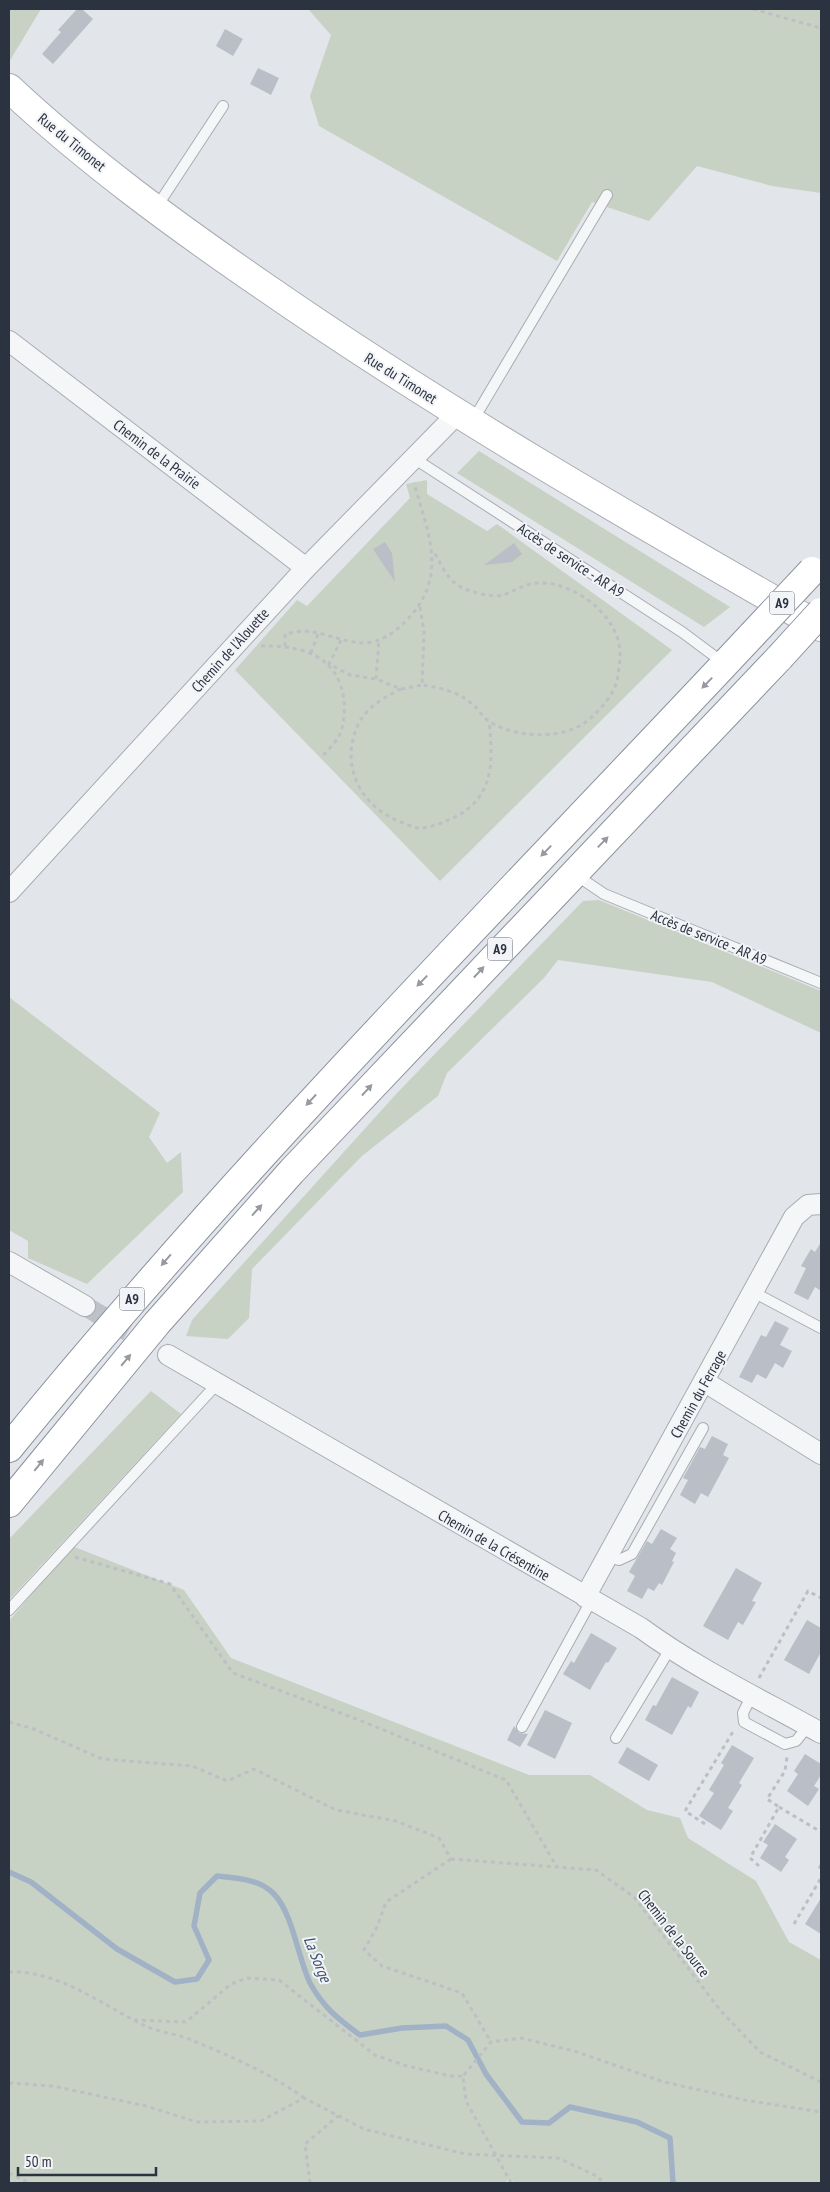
<svg xmlns="http://www.w3.org/2000/svg" width="830" height="2192" font-family="'PT Sans Narrow',sans-serif">
  <style>
    .green { fill: #c8d2c4 }
    .lines { fill: none; stroke-linecap: round; stroke-linejoin: round }
    .stream { stroke: #a1b2c6; stroke-width: 5.5 }
    .building { fill: #babec6 }
    .minor-tunnel { stroke: #bec1c7; stroke-width: 20; stroke-dasharray: 20 10; stroke-linecap: butt }
    .service-casing { stroke: #a8acb3; stroke-width: 12 }
    .minor-casing { stroke: #a8acb3; stroke-width: 22 }
    .secondary-casing { stroke: #a8acb3; stroke-width: 30 }
    .motorway-casing { stroke: #8b929f; stroke-width: 30 }
    .path { stroke: #bdbfc4; stroke-width: 3; stroke-dasharray: 4 4; stroke-linecap: butt }
    .service { stroke: #f5f6f8; stroke-width: 10 }
    .minor { stroke: #f5f6f8; stroke-width: 20 }
    .secondary { stroke: #fff; stroke-width: 28 }
    .motorway { stroke: #fff; stroke-width: 28 }
    .motorway-bridge-casing { stroke: #8b929f; stroke-width: 30; stroke-linecap: butt }
    .motorway-bridge { stroke: #fff; stroke-width: 28 }
    .oneway { fill: #9699a0 }
    .labels { text-anchor: middle; dominant-baseline: central; stroke-width: 4; stroke-linejoin: round; paint-order: stroke }
    .shield { fill: #f2f4f7; stroke: #676d77; stroke-width: 1 }
    .shield-label { font-size: 14px; font-weight: bold; fill: #2c3340 }
    .street-label { font-size: 15px; fill: #2c3340; stroke: #f2f4f7 }
    .water-label { font-size: 16px; font-style: italic; fill: #3a5170; stroke: #f2f4f7 }
  </style>
  <rect width="100%" height="100%" fill="#e2e5e9"/>
  <path class="green" d="M9,9H41L9,62Z
    M308,9H821V193L772,186L697,166L649,221L592,202L557,261L319,126L310,96L331,35Z
    M479,451L730,607L704,627L457,473Z
    M427,480V494L487,531L497,524L672,650L440,881L235,670L297,600L307,606L410,498L406,484Z
    M599,900L821,991V1033L712,982L558,960L544,978L447,1073L438,1096L362,1156L252,1269L249,1318L228,1339L186,1336L192,1320L398,1092L583,901Z
    M9,997L160,1113L149,1137L167,1163L181,1152L183,1192L87,1284L28,1258V1241L9,1230Z
    M151,1391L181,1414L9,1600V1539Z
    M72,1546L184,1590L231,1658L529,1775H590L647,1810L680,1818L688,1838L756,1881L789,1942L821,1960V2183H515L509,2179L505,2183H9V1621Z"/>
  <g class="lines">
    <path class="stream" d="M9,1872L31,1882L117,1949L175,1982L197,1979L209,1960L194,1926L200,1893L217,1876C236,1878 260,1879 274,1894C293,1914 298,1958 310,1983C323,2007 338,2019 360,2035L402,2028L446,2026L468,2040L486,2074L522,2122L549,2123L570,2107L637,2122L670,2138L673,2183"/>
  </g>
  <path class="building" d="M77,9H82L93,19L53,64L42,54L61,32L58,30Z
    M225,29L243,39L233,56L216,46Z
    M258,68L279,78L271,95L250,84Z
    M385,542L392,553L395,582L373,549Z
    M514,543L522,554L512,562L484,565Z
    M821,1242V1291L815,1287L808,1300L794,1293L806,1268L801,1266L811,1249L815,1252Z
    M775,1321L789,1328L780,1345L792,1351L783,1368L775,1363L766,1379L757,1374L752,1383L739,1377L761,1335L766,1337Z
    M712,1436L728,1444L723,1455L729,1458L708,1497L701,1493L695,1504L680,1495L688,1480L683,1478L700,1447L705,1449Z
    M661,1529L677,1538L670,1549L676,1553L672,1561L674,1562L662,1585L659,1583L654,1591L648,1588L642,1599L627,1591L635,1576L629,1572L647,1541L652,1544Z
    M736,1568L762,1583L752,1601L756,1602L743,1625L738,1622L728,1640L703,1626Z
    M807,1620L821,1628V1652L809,1674L784,1660Z
    M591,1633L617,1648L608,1663L606,1662L590,1690L563,1674L571,1661L574,1663Z
    M672,1677L699,1692L691,1708L688,1706L672,1735L645,1720L653,1705L656,1706Z
    M545,1710L572,1723L555,1759L527,1745Z
    M514,1726L519,1733L528,1734L520,1747L507,1740Z
    M732,1745L754,1758L739,1783L742,1785L728,1808L733,1811L721,1830L699,1816L714,1793L709,1790L724,1765L721,1763Z
    M627,1747L658,1765L649,1781L618,1763Z
    M805,1754L821,1764V1775L814,1786L819,1789L808,1806L787,1791L798,1774L794,1771Z
    M775,1824L797,1839L785,1857L789,1860L781,1872L760,1858L768,1845L763,1842Z
    M821,1898V1934L805,1924Z"/>
  <g class="lines">
    <path class="minor-tunnel" d="M85,1306L168,1355"/>
    <defs>
      <path id="service" d="M156,208L223,106
        M472,422L607,195
        M415,459L682,632L725,664
        M576,875L604,894L821,983
        M753,1292L821,1328
        M608,1557L619,1560L632,1554L703,1428
        M9,1610L217,1384
        M752,1695L743,1713L744,1722L785,1744L796,1741L808,1726
        M522,1727L591,1601
        M616,1738L670,1649"/>
      <path id="minor" d="M9,341L306,568
        M9,892L306,568L457,414
        M9,1262L85,1306
        M168,1355L641,1628C697,1669 760,1699 821,1733
        M705,1382L821,1454
        M585,1597L794,1217L808,1205L821,1204"/>
      <path id="secondary" d="M9,88C87,161 176,226 265,287C444,411 632,519 821,627"/>
      <path id="motorway" d="M9,1448C241,1163 501,903 752,635
        M9,1503L157,1323L292,1171L780,657"/>
    </defs>
    <use href="#service" class="service-casing"/>
    <use href="#minor" class="minor-casing"/>
    <use href="#secondary" class="secondary-casing"/>
    <use href="#motorway" class="motorway-casing"/>
    <path class="path" d="M753,9L817,27L821,30
      M420,607L424,632L422,685C439,687 458,692 471,703C478,708 482,717 490,722C518,739 568,741 593,716C604,705 616,692 618,675C619,668 620,660 620,653C619,616 577,584 542,583C527,582 517,590 503,595C492,598 469,592 459,586C446,578 440,562 433,550
      M341,640L329,664L350,675L376,679L401,689L422,685
      M261,646C301,645 339,655 344,701C345,712 344,725 339,736C336,743 327,750 322,757
      M285,646V634C291,633 298,631 304,631C325,632 344,643 365,643C380,642 394,633 405,622C449,578 429,536 414,483
      M311,653L318,634
      M376,679L379,640
      M401,689C385,697 366,707 358,725C339,766 361,807 401,822C407,824 414,828 419,828C432,828 444,822 455,817C495,797 493,760 489,721
      M75,1557L170,1584L233,1673L359,1720L506,1780L557,1867
      M9,1639V1622
      M759,1678L808,1591L821,1598
      M9,1722L34,1729L102,1759L192,1766L227,1781L254,1769L336,1810L396,1821L439,1838L451,1859
      M779,1807L821,1832
      M705,1824L685,1811L734,1730
      M451,1859L596,1870L634,1897L720,2010L760,2052L821,2082
      M451,1859L386,1902L377,1927L364,1950L382,1966L462,1993L491,2042
      M821,1865L819,1869L821,1871
      M759,1866L750,1858L779,1807L767,1799L785,1771L787,1757
      M794,1924L821,1878
      M9,1972C59,1970 102,2005 145,2026C159,2032 175,2034 189,2039C228,2055 270,2073 304,2098
      M134,2020L186,2022L231,1984L247,1978L279,1980L375,2055L407,2066L451,2076H463
      M9,2083L53,2086L146,2106L197,2122L261,2121L304,2098L364,2129L465,2154L558,2158L599,2177L602,2183
      M9,2173L29,2183
      M310,2183L305,2144L338,2116
      M511,2183L466,2101L463,2076L491,2042L521,2038L574,2051L664,2082L745,2100L821,2112"/>
    <use href="#service" class="service"/>
    <use href="#minor" class="minor"/>
    <use href="#secondary" class="secondary"/>
    <use href="#motorway" class="motorway"/>
    <defs>
      <path id="motorway-bridge" d="M752,635L812,571
        M780,657L821,612"/>
    </defs>
    <use href="#motorway-bridge" class="motorway-bridge-casing"/>
    <use href="#motorway-bridge" class="motorway-bridge"/>
  </g>
  <defs><path id="oneway-solid" d="M-6-.8H1V-3.2L6.5 0L1 3.2V.8H-6Z" transform="scale(1.25)"/></defs>
  <g class="oneway">
    <use href="#oneway-solid" transform="translate(707 683) rotate(134)"/>
    <use href="#oneway-solid" transform="translate(603 842) rotate(-46)"/>
    <use href="#oneway-solid" transform="translate(546 851) rotate(134)"/>
    <use href="#oneway-solid" transform="translate(479 972) rotate(-47)"/>
    <use href="#oneway-solid" transform="translate(422 981) rotate(134)"/>
    <use href="#oneway-solid" transform="translate(367 1090) rotate(-47)"/>
    <use href="#oneway-solid" transform="translate(311 1100) rotate(133)"/>
    <use href="#oneway-solid" transform="translate(257 1210) rotate(-48)"/>
    <use href="#oneway-solid" transform="translate(166 1260) rotate(131)"/>
    <use href="#oneway-solid" transform="translate(126 1360) rotate(-50)"/>
    <use href="#oneway-solid" transform="translate(39 1465) rotate(-51)"/>
  </g>
  <g class="labels">
    <g class="shield">
      <rect x="769.5" y="591.5" width="25" height="23" rx="4"/>
      <rect x="487.5" y="937.5" width="25" height="23" rx="4"/>
      <rect x="119.5" y="1287.5" width="25" height="23" rx="4"/>
    </g>
    <g class="shield-label">
      <text x="782" y="603">A9</text>
      <text x="500" y="949">A9</text>
      <text x="132" y="1299">A9</text>
    </g>
    <g class="street-label">
      <text transform="translate(72 142) rotate(39)">Rue du Timonet</text>
      <text transform="translate(401 378) rotate(32)">Rue du Timonet</text>
      <text transform="translate(157 454) rotate(37)">Chemin de la Prairie</text>
      <text transform="translate(571 560) rotate(33)">Accès de service - AR A9</text>
      <text transform="translate(230 650) rotate(-48)">Chemin de l'Alouette</text>
      <text transform="translate(709 937) rotate(22)">Accès de service - AR A9</text>
      <text transform="translate(698 1394) rotate(-61)">Chemin du Ferrage</text>
      <text transform="translate(494 1545) rotate(30)">Chemin de la Crésentine</text>
      <text transform="translate(674 1933) rotate(52)">Chemin de la Source</text>
    </g>
    <g class="water-label">
      <text transform="translate(318 1959) rotate(68)">La Sorge</text>
    </g>
  </g>
  <rect width="830" height="2192" fill="none" stroke="#2c3340" stroke-width="20"/>
  <path d="M18 2167v8h138v-8" fill="none" stroke="#2c3340" stroke-width="2.5"/>
  <text x="25" y="2167" font-size="15" fill="#2c3340" stroke="#f2f4f7" stroke-width="4" paint-order="stroke">50 m</text>
</svg>
